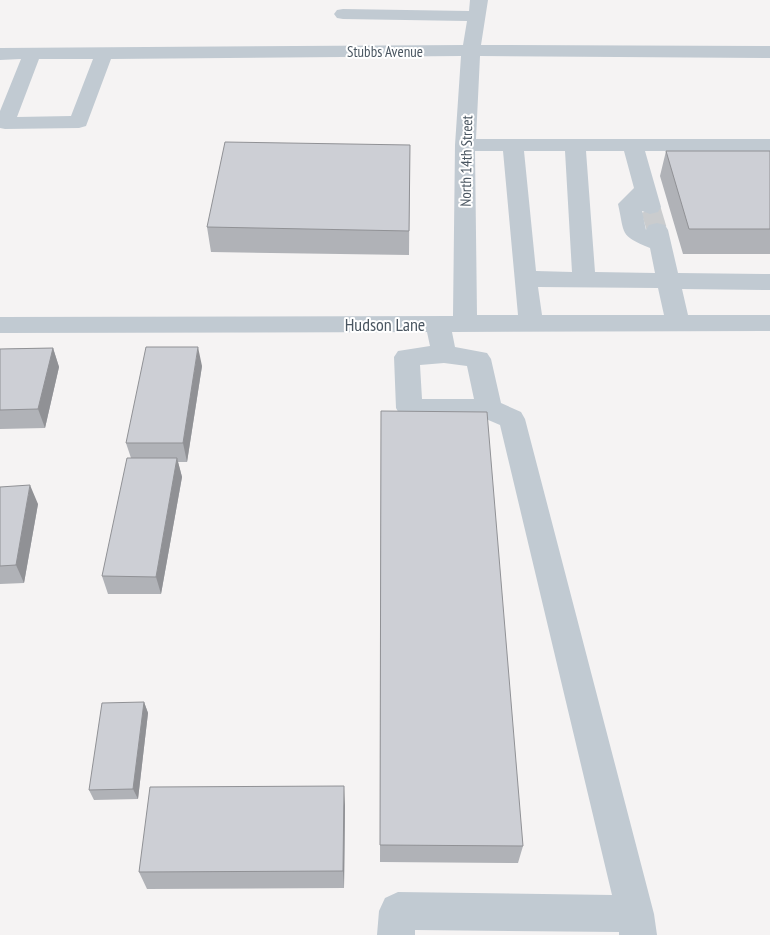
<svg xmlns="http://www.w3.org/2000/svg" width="770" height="935" font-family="'PT Sans Narrow',sans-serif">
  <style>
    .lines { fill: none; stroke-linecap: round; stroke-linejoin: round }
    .minor-tunnel { stroke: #caccce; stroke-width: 20; stroke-dasharray: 20 10; stroke-linecap: butt }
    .minor { fill: #c1cad2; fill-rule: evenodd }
    .wall { fill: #b0b2b7 }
    .shaded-wall { fill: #909195 }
    .building { fill: #cdcfd5; stroke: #909195 }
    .labels { text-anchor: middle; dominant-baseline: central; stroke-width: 4; stroke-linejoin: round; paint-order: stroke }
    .far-street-label { font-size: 15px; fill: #4a5661; stroke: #fff }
    .street-label { font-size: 18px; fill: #4a5661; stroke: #fff }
  </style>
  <rect width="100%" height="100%" fill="#f5f3f3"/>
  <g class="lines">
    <path class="minor-tunnel" d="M651,210L657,230"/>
    <path class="minor" d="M470,0H488L481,45L770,46V58L480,56L476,139H770V151H645L661,207L658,212L650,214L642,211L646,230L649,225L657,223L665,225L668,230L678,273L770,274V290L682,289L688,315H770V331L452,332L455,347L487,353L491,359L501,403L521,412L525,419L654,914L657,935H619V932L415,930V935H377L379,911L385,898L398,892L612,895L500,425L486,419L409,418L400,415L396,408L394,357L398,351L430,346L427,332L0,333V317L453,316L455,145L461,56L111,59L86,126L79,128L5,129L0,128V111L21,59L0,60V48L463,45L467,21L343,19L337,18L334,14L337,10L343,9L469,11ZM39,59H93L71,116L17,117ZM475,151H503L518,315H477ZM524,151H565L572,272L536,271ZM586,151H624L634,188L618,204C625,235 619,235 650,248L655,273L595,272ZM538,287L658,288L664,315H542ZM444,363L467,366L474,399H422L420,365Z"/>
  </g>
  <path class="wall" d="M410,145L409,255L211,252L207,227Z
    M666,151H770V254H683L660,176Z
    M53,348L59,367L45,428L0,429V349Z
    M202,366L187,462H178L182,477L161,594H108L102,576L131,458L126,443Z
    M381,411L523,846L518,863L380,862Z
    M0,487L38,504L24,583L0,584Z
    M144,702L148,713L138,799L94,800L89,790Z
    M345,805L344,888L147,889L139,872Z"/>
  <path class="shaded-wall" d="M198,347L202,366L187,462L183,443Z
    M53,348L59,367L45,428L38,409Z
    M177,458L182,477L161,594L156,577Z
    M30,485L38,504L24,583L16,565Z
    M144,702L148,713L138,799L133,789Z
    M344,786L345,805L344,888L343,871Z"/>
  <path class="building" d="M225,142L410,145L409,231L207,227Z
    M666,151H770V229H689Z
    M146,347H198L183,443H126Z
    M53,348L38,409L0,410V349Z
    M381,411L487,412L523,846L380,845Z
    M127,458H177L156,577L102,576Z
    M30,485L16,565L0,566V487Z
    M144,702L133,789L89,790L102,703Z
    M344,786L343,871L139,872L150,787Z"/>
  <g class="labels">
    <g class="far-street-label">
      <text x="385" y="51">Stubbs Avenue</text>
      <text transform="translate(466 161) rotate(-89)">North 14th Street</text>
    </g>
    <g class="street-label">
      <text x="385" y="324">Hudson Lane</text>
    </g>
  </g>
</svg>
